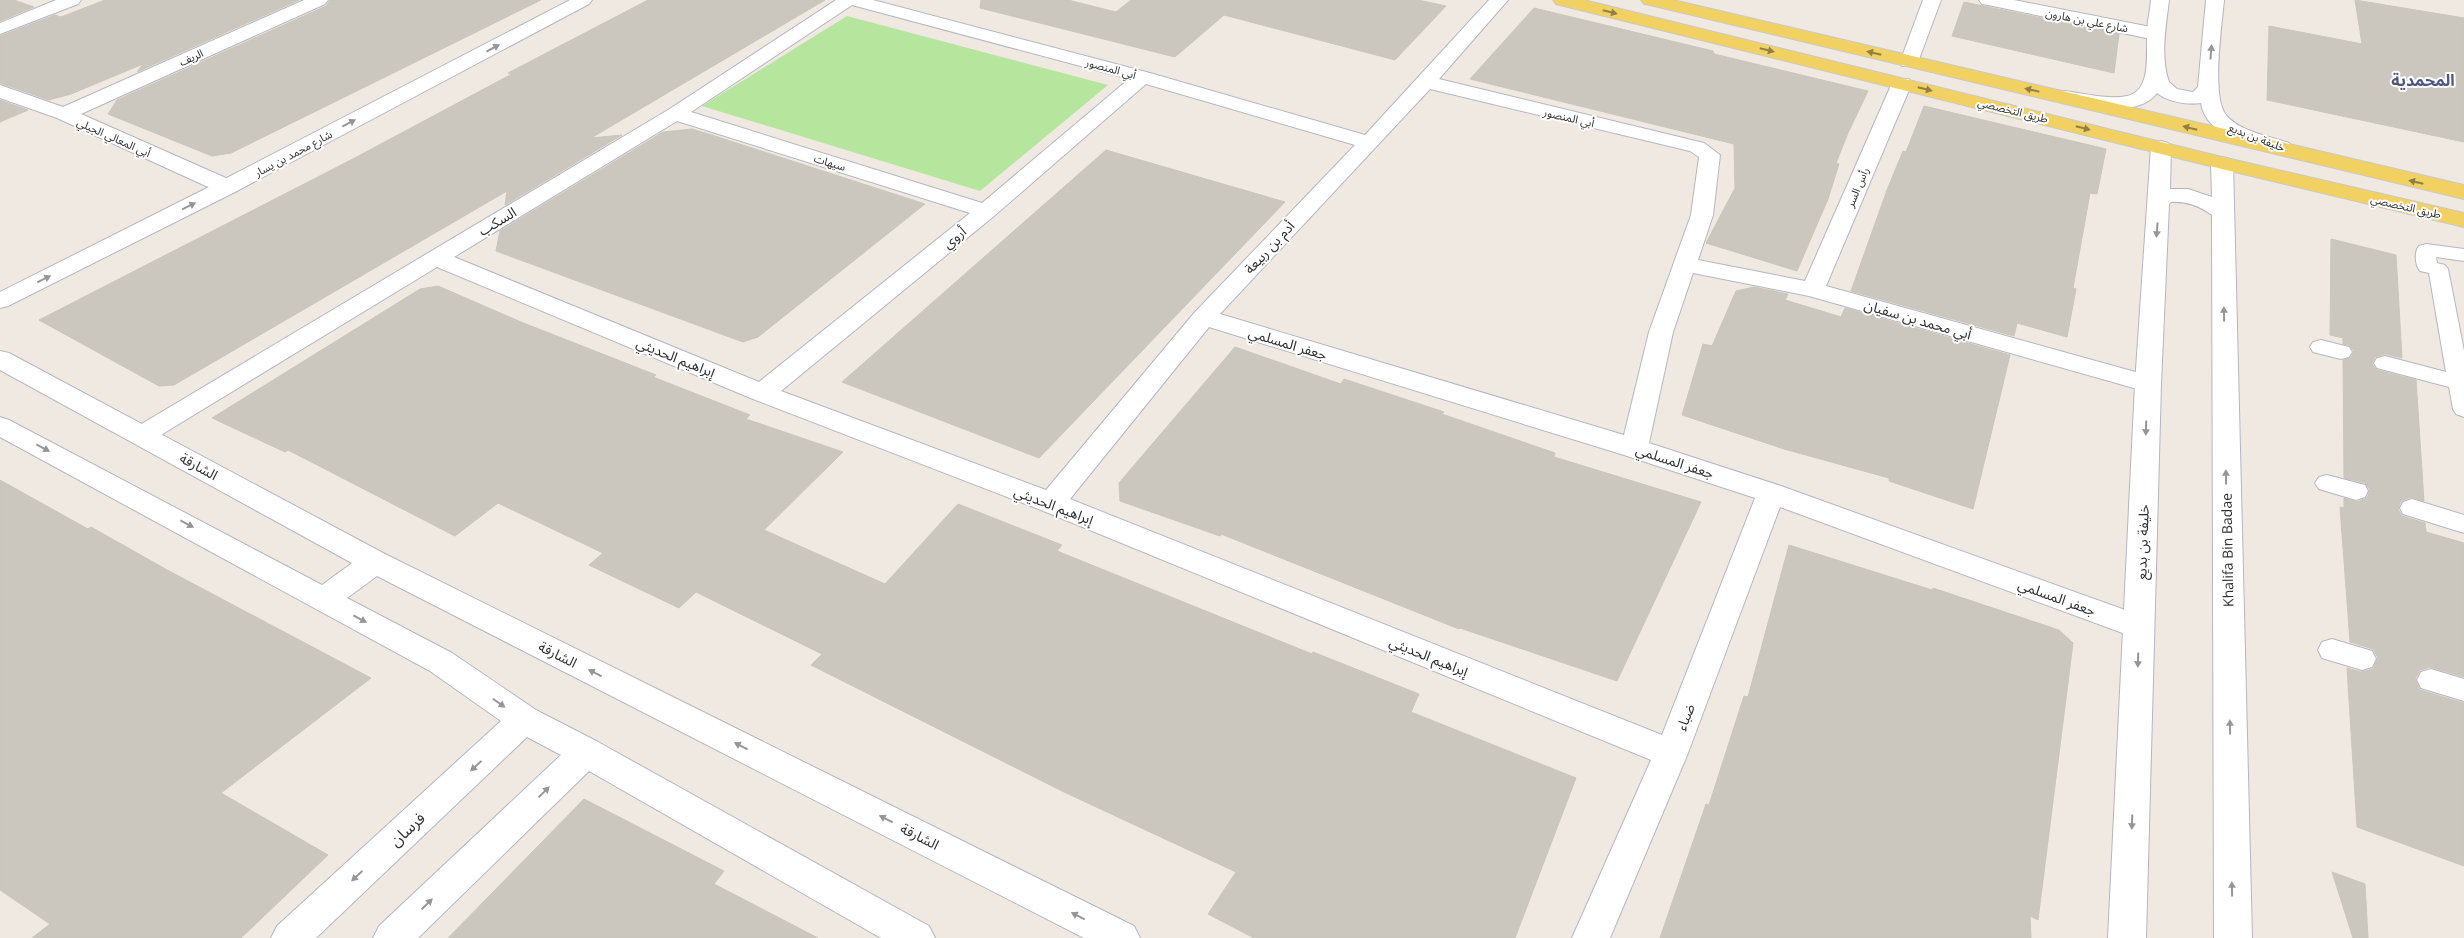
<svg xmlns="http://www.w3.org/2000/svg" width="2464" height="938" font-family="'Open Sans','Noto Sans Arabic',sans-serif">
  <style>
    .green { fill: #b6e59e }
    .building { fill: #cbc7bf; stroke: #cbc5ba }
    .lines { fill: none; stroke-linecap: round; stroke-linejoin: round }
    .pedestrian-casing { stroke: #b4b7c1; stroke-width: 2 }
    .minor-casing { stroke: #b4b7c1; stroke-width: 2 }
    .tertiary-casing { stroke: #b4b7c1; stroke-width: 2 }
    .primary-casing { stroke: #c9c9c9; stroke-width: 2 }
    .pedestrian { fill: #fff; fill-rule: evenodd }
    .minor { fill: #fff; fill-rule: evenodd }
    .tertiary { fill: #fff; fill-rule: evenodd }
    .primary { fill: #f2d163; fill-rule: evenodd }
    .oneway { fill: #908048 }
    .oneway2 { fill: #969696 }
    .labels { text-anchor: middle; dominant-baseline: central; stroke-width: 4; stroke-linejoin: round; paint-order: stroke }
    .far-street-label { font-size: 11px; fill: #2e2e2e; stroke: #fff }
    .street-label { font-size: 14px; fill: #2e2e2e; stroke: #fff }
    .far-district-label { font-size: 16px; font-weight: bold; fill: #4d5680; stroke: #fff }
    .near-street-label { font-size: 16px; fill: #2e2e2e; stroke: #fff }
  </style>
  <rect width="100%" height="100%" fill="#efe9e1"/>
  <path class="green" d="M847,16L1108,85L980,191L702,106Z"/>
  <path class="building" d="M0,0H14L34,7L0,21Z
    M105,0H299L137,72L143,64L71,94L49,100L0,83V36L55,15L61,17Z
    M330,0H541L231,153L212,156L108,114L117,100L326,6Z
    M648,0H825L591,138L622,135L505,205L507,191L174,385L159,386L39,320L349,161L512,74L508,73Z
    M981,0H1068L1116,12L1131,0H1418L1446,6L1395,60L1224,15L1175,57L980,8Z
    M2355,0L2464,18V142L2267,100L2269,26L2362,44Z
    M1964,2L2119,34L2114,73L1952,36Z
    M1534,8L1713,51L1714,54L1868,91L1848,133L1836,163L1839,164L1828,199L1797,271L1706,243L1735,188L1734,144L1470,79Z
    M0,100L28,110L0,122Z
    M1924,106L2106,149L2097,194L2090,193L2073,288L2076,289L2067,337L2017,323L2014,336L1851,291L1887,190L1903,151L1906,152Z
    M692,129L715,136L925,204L758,337L743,342L496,251L500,231L663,132Z
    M1106,150L1285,202L1039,458L842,382Z
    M2331,239L2396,255L2402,358L2385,354L2375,357L2372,364L2377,370L2416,380L2424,501L2411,497L2401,501L2398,509L2402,516L2425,523L2426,532L2464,543V677L2430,667L2420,670L2415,679L2420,690L2464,703V866L2357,827L2347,668L2361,672L2373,669L2378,658L2373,649L2350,642L2340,507L2344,508V498L2357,502L2367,498L2370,490L2365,483L2344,478L2343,360L2351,358L2354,351L2349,345L2343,344V338L2330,335Z
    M438,286L521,322L656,375L653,377L750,415L746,419L843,452L764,530L885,584L958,504L1062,545L1057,551L1312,654L1313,652L1419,694L1411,712L1576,778L1515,938H1254L1208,914L1236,872L1064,792L811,665L822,654L696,592L679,608L589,565L603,553L498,503L455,536L288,450L285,452L212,418L420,289Z
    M1754,287L1788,294L1785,300L1841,317L1845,308L2010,355L1973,509L1889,481V478L1784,449L1682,415L1703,344L1712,346L1736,291Z
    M1235,347L1341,384L1344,379L1444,412L1442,414L1555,453L1554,457L1701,502L1617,681L1460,628L1459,629L1221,534L1220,536L1120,501L1119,483Z
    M0,480L88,529L91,527L169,571L371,678L221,793L328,855L241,938H32L50,924L0,890Z
    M1789,545L1932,590L1933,588L2059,630L2073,643L2038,920L2030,916L2031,938H1660L1706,804L1709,805L1744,696L1748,697Z
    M584,799L724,871L714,884L818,938H448Z
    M2332,872L2365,884L2368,938H2353Z"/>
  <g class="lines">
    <defs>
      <path id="pedestrian" d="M2426,244L2464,249V261L2436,257L2437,263L2445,265L2448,269L2464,351V417L2456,414L2453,409L2449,387L2377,368L2374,363L2377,358L2385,356L2446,372L2429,273L2420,271C2415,265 2414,252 2419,246Z
        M2321,340L2349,347L2352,352L2349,357L2341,359L2313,352L2310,347L2313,342Z
        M2327,475L2365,485L2368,491L2365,497L2356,500L2319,489L2315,483L2319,477Z
        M2412,499L2464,515V533L2403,514L2400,508L2403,502Z
        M2332,639L2372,651L2376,659L2372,667L2362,670L2322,658L2318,650L2322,642Z
        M2431,669L2464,679V701L2421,688L2417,680L2421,672Z"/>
      <path id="minor" d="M56,0H81L78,4L0,34V23Z
        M304,0H328L325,4L81,114L235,182L238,187L235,192L227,193L219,192L57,118L0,98V85L63,107Z
        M836,0H873L1150,73L1365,135L1489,0H1508L1439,79L1704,143L1720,155L1713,215L1698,260L1805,281L1892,83L1895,79H1909L1912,83L1826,286L2157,378L2161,384L2157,390L2148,392L1809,296L1693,273L1673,332L1649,443L1781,486L2150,619L2154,627L2150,635L2139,639L1780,507L1688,753L1610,938H1572L1651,760L1041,510L753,399L437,267L151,441L142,444L133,441L129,435L133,429L668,110ZM852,5L1129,79L982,203L691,112ZM1146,84L1355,145L1195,312L1046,490L781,391L994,216ZM1430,89L1690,151L1699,157L1691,215L1649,332L1624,435L1220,314ZM677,121L970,213L759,382L454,257ZM1209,327L1624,455L1755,498L1662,735L1070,499Z
        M1923,0H1941L1918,62L1916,66H1902L1900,62Z
        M1979,0H2014L2156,28L2163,30L2165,34L2163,38L2156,40L1988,5L1982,4Z"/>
      <path id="tertiary" d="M570,0H592L589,4L235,192L8,306L0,308V292L219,182Z
        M2151,0H2169C2166,26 2160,57 2169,82L2177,89L2193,92L2198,87L2206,0H2224C2222,24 2211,97 2226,115C2240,132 2270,136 2289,143L2292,147L2289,151L2282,153L2275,151C2248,143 2206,136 2201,103C2187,105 2168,102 2157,93C2139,118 2084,108 2058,101L2055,97L2058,93L2065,91C2084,93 2108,100 2127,96C2152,91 2146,53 2147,35C2147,23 2150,12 2151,0Z
        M2161,141L2168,143L2171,147L2170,189H2188L2212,197L2211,163L2215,159L2222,157L2229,159L2233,163L2252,938H2214L2212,215C2199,206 2187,201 2171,202L2169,204L2161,384L2146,938H2108L2135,384L2151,147L2154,143Z
        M0,351L9,353L385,554L1134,926L1140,938H1084L377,576L347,598L452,653L536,710L598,742L929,926L935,938H881L589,771L418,938H373L379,926L561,755L527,737L316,938H271L277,926L501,721L430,671L0,437V417L9,420L322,585L352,563L0,370Z"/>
      <path id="primary" d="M1553,0H1584L2222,157L2464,213V227L2222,169L1556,4Z
        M1641,0H1673L2464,185V199L1650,5L1644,4Z"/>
    </defs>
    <use href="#pedestrian" class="pedestrian-casing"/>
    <use href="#minor" class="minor-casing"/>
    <use href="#tertiary" class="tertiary-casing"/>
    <use href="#primary" class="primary-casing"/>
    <use href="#pedestrian" class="pedestrian"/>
    <use href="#minor" class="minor"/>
    <use href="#tertiary" class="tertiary"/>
    <use href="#primary" class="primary"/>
  </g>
  <defs><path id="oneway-solid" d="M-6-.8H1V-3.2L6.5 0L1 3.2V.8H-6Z" transform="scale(1.25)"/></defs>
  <g class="oneway">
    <use href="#oneway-solid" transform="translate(1610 12) rotate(14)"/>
    <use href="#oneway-solid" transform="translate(1767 50) rotate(14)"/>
    <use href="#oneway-solid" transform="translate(1874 53) rotate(-167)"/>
    <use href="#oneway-solid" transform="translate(1925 89) rotate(14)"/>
    <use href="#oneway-solid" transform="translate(2032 90) rotate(-167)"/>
    <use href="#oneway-solid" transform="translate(2083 128) rotate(14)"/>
    <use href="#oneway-solid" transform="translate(2190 128) rotate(-166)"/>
    <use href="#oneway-solid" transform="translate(2416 182) rotate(-167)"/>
  </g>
  <g class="oneway2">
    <use href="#oneway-solid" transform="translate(493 48) rotate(-28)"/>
    <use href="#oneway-solid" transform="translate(2211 52) rotate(-85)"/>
    <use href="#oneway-solid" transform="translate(349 123) rotate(-28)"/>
    <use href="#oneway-solid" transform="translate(189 206) rotate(-26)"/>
    <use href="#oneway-solid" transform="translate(2157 230) rotate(94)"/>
    <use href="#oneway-solid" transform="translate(44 279) rotate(-26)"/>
    <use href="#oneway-solid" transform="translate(2224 314) rotate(-91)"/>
    <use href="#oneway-solid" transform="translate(2146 428) rotate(92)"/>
    <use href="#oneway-solid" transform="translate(43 448) rotate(28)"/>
    <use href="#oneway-solid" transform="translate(2226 477) rotate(-91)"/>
    <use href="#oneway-solid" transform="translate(187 524) rotate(28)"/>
    <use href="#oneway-solid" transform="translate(360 619) rotate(28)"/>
    <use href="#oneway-solid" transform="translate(2138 660) rotate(92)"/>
    <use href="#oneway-solid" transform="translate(595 673) rotate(-153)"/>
    <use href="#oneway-solid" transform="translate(499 703) rotate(35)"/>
    <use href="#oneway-solid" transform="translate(2230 727) rotate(-91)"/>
    <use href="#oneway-solid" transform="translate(741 746) rotate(-153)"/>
    <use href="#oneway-solid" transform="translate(476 766) rotate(137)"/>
    <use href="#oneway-solid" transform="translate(544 792) rotate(-44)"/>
    <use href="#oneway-solid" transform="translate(886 819) rotate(-153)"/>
    <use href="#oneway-solid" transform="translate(2132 822) rotate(92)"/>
    <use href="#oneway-solid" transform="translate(357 876) rotate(137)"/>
    <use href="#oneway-solid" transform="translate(2232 889) rotate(-91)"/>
    <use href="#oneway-solid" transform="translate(427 904) rotate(-44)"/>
    <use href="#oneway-solid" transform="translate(1078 916) rotate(-153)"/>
  </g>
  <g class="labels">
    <g class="far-street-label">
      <text transform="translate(2087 20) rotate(11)">شارع علي بن هارون</text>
      <text transform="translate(191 57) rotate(-24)">الريف</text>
      <text transform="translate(1111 68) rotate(15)">أبي المنصور</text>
      <text transform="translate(2013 110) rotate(14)">طريق التخصصي</text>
      <text transform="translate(1569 117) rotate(13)">أبي المنصور</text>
      <text transform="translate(114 137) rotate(24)">أبي المعالي الجيلي</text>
      <text transform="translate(2257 137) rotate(21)">خليفة بن بديع</text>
      <text transform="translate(293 153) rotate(-28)">شارع محمد بن يسار</text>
      <text transform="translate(830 162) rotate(17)">سيهات</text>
      <text transform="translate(1857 187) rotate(-67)">رأس السر</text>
      <text transform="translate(2406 206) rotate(13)">طريق التخصصي</text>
    </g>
    <g class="street-label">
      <text transform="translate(497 221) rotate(-31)">السكب</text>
      <text transform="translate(954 237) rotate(-39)">أروي</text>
      <text transform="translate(1269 247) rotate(-47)">أدم بن ربيعة</text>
      <text transform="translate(1918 319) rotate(16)">أبي محمد بن سفيان</text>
      <text transform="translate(1288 343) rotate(17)">جعفر المسلمي</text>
      <text transform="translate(676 357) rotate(22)">إبراهيم الحديثي</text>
      <text transform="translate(1675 461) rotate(18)">جعفر المسلمي</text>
      <text transform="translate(199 466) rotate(29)">الشارقة</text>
      <text transform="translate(1054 505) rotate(21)">إبراهيم الحديثي</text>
      <text transform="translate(2142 542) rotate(-88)">خليفة بن بديع</text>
      <text transform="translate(2227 550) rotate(-91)">Khalifa Bin Badae</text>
      <text transform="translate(2057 597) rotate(20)">جعفر المسلمي</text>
      <text transform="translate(558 654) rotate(27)">الشارقة</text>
      <text transform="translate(1429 656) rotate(22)">إبراهيم الحديثي</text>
      <text transform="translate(1685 717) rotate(-69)">ضباء</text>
      <text transform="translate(920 836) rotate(27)">الشارقة</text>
    </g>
    <g class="far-district-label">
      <text x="2423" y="80">المحمدية</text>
    </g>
    <g class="near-street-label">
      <text transform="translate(407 829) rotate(-43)">فرسان</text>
    </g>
  </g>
</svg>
